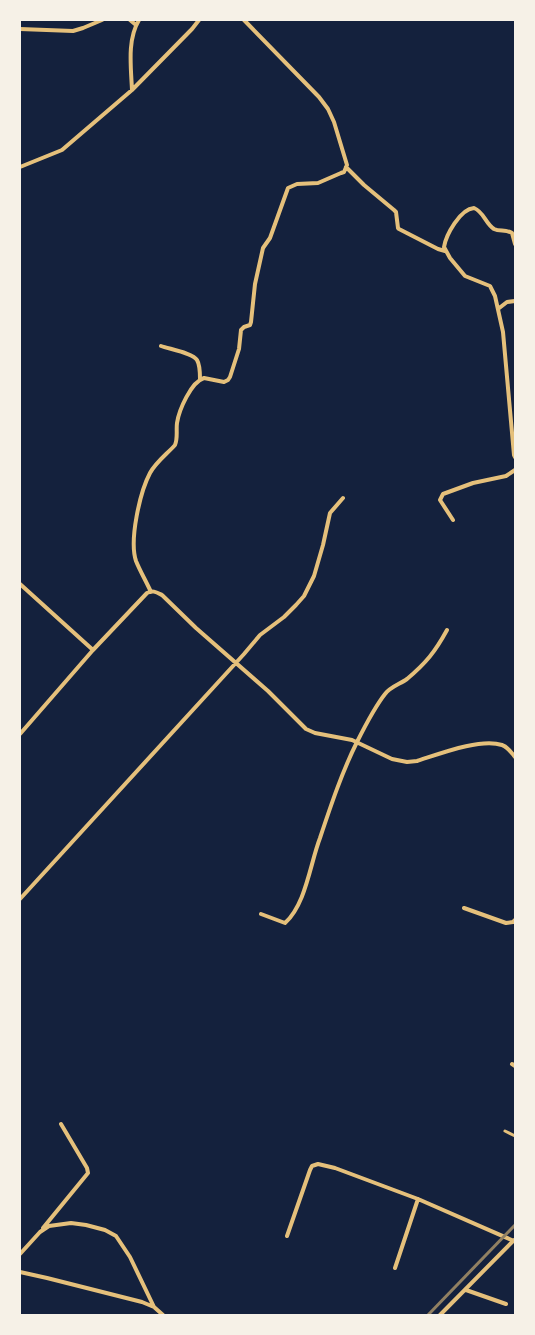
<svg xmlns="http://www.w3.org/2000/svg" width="535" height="1335" font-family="Commissioner,sans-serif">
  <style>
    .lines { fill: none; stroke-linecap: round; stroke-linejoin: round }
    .service { stroke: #e5c07b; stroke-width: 3 }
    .minor { stroke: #e5c07b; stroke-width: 4 }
    .rail { stroke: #918062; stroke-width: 3 }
  </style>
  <rect width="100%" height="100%" fill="#14213d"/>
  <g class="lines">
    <path class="service" d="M505,1131L515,1136"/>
    <path class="minor" d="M130,20L136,25
      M20,29L73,31L83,28L102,20
      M132,90C131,67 127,40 139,20
      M20,167L62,150L132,90L192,29L199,20
      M346,167L364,185L394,210L396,212L398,228L399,229L438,249L445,251
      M515,244L512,233C505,229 500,232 494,229C485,223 484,212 474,208C460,209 446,235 444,247L450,258L465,276L490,286L495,296L503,332L514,455L515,457
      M498,309L507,302L515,301
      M161,346C169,349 193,353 197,360C200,365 200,373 200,379
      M453,520L440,500L443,494L473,483L506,476L515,470
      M20,584L93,650L147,593C153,590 156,592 162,595L196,628L268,691L306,729L315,733L352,740L392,759L407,762L417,761C439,754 480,738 502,745C508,747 511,752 515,757
      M151,592C146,581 140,571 136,561C129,540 140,492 150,473C156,462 167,454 175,445C178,438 176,430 177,423C179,410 191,382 204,378L224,382L228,380L230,377L239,349L241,330L244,327L250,325L251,322L255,284L263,248L270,238L288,188L297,184L318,183L341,173L344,172L347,165L334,122L328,109L319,97L244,20
      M20,734L93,650
      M20,899L244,654L260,635L284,617L296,605L304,596L314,576L323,545L330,513L343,498
      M464,908L506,923L513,922L515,920
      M261,914L285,923C306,904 310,864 320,838C331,805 342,772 357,742C365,726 374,708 385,694C390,687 400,684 407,679C426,663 435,652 447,630
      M512,1064L515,1066
      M43,1228L88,1173L87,1168L61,1124
      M287,1236L310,1170L312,1166L318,1164L335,1168L418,1199L514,1241
      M20,1254L40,1232L49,1226L71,1223L86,1225L105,1230L116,1236L130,1257L154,1307
      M395,1268L418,1199
      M20,1272L47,1278L142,1302L154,1307L163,1315
      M466,1290L506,1304
      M440,1315L514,1240"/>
    <path class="rail" d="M428,1315L515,1225"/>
  </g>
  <rect width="535" height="1335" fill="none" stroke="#f6f1e7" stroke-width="42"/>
</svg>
